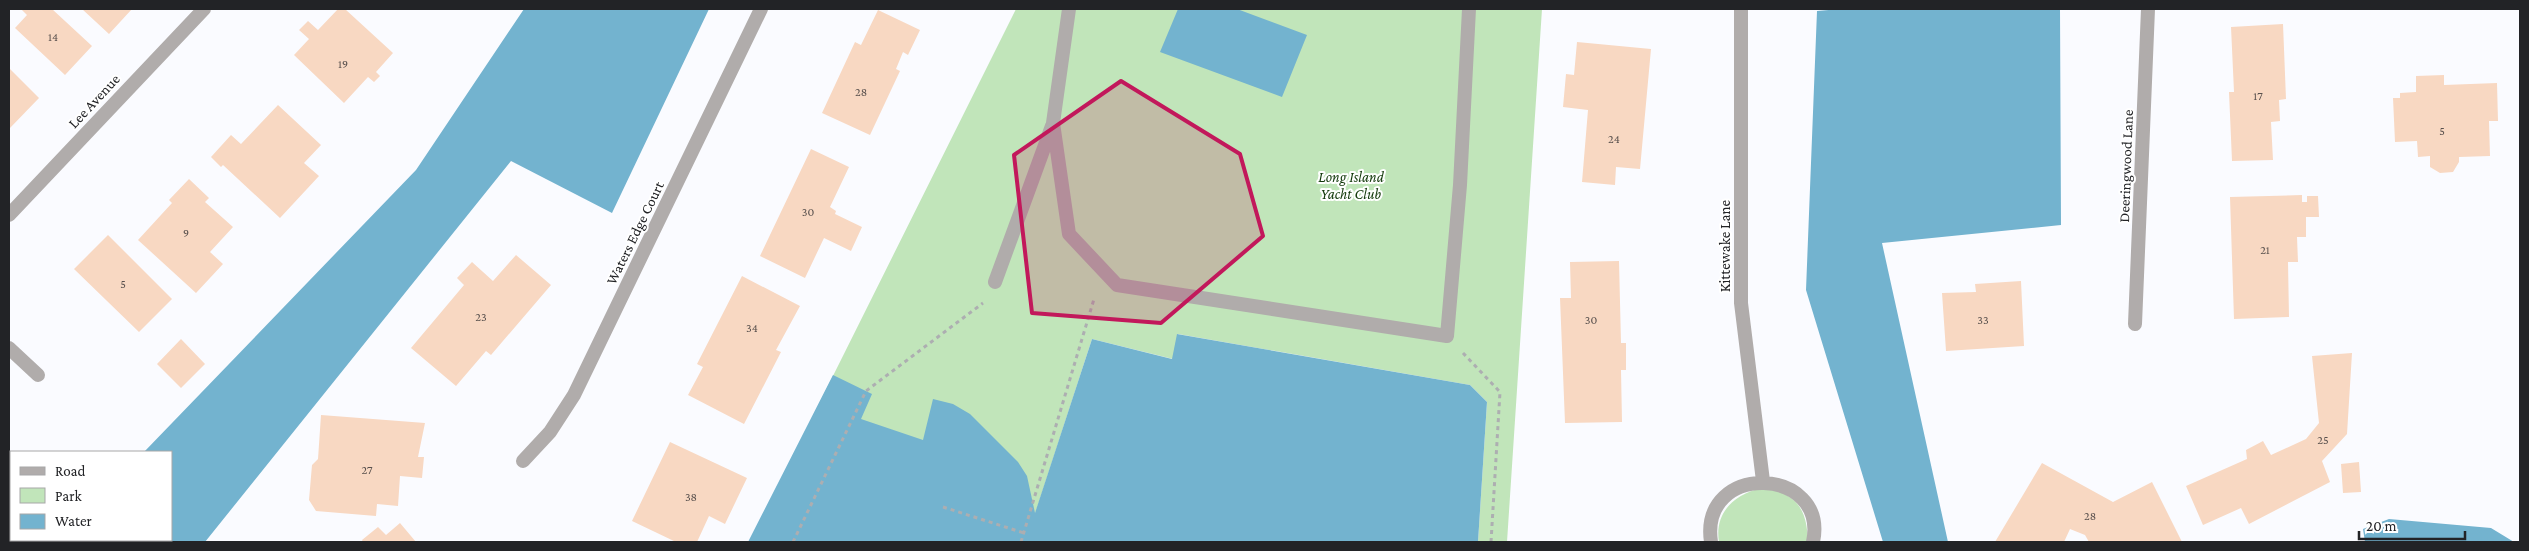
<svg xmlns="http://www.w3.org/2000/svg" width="2529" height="551" font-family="'Crimson Pro',serif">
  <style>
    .green { fill: #c1e5ba }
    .water { fill: #73b3cf }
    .building { fill: #f8d8c2 }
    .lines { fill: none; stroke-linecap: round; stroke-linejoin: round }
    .path { stroke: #adaeb1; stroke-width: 3; stroke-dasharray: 4 4; stroke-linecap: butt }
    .service { stroke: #b0acab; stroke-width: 14 }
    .minor { stroke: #b0acab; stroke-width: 14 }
    .marked { fill: #c2185b; fill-opacity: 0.2; stroke: #c2185b; stroke-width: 4; stroke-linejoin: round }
    .labels { text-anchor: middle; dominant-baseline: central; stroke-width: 4; stroke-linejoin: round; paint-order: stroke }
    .number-label { font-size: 12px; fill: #58504d }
    .street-label { font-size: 15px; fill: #222326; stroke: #fff }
    .park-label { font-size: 15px; font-style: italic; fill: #12390a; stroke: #fff }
  </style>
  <rect width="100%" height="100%" fill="#fafbff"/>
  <path class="green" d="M1016,9H1542L1507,542H1478L1487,402L1470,385L1178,334L1173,359L1092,339L1035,514L808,426Z
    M1762,488C1797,493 1807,509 1808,542H1719C1714,512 1735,494 1762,488Z"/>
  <path class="water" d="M524,9H709L612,213L511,161L205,542H57L60,540H171V452H144L416,170Z
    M1178,9H1237L1307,35L1282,97L1160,52Z
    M1840,9H2060L2061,225L1882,243L1948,542H1883L1806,290L1817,11Z
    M1177,334L1470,385L1487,402L1478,542H748L833,375L872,394L861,419L923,440L933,399L953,404L970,414L1018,462L1027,476L1035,513L1092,339L1172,359Z
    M2389,519L2491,528L2514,542H2365L2363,529Z"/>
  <path class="building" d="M21,9H52L92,46L65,75L15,28L27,15Z
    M82,9H132L109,34Z
    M338,9H345L393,53L376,72L380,76L374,82L368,77L344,103L294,55L309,39L299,30L308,21L318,30Z
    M878,10L920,30L908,55L903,52L896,69L900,71L870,135L822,113L855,42L861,45Z
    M2283,24L2286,99L2279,100L2280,121L2271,122L2273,160L2232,161L2229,92H2234L2231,27Z
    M1577,42L1651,49L1640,169L1616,167L1615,185L1582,182L1588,110L1563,107L1566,74L1574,75Z
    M9,68L39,98L10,128L9,127Z
    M2444,75V85L2497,83L2498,121H2489L2490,156L2459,157V162L2453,172L2440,173L2430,167V156L2418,157L2417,141L2395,142L2393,98H2400V93L2416,92V76Z
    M278,105L321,145L304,163L319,176L280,218L223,165L221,167L211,157L231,135L241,144Z
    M811,149L849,167L830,207L836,211L835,214L862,227L851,251L824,238L805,278L760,256Z
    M189,179L209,198L205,202L233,227L210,252L223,264L196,293L138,240L172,203L169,200Z
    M2302,195V202H2307V196H2318L2319,217H2306V237H2297L2298,262H2288L2289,317L2234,319L2230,197Z
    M108,235L172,299L139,332L74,269Z
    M516,255L551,285L491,355L486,351L456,386L411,348L464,285L457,278L472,262L493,281Z
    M1619,261L1621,343H1626V370H1621L1622,422L1565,423L1560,298H1571L1570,262Z
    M742,276L800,306L776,350L781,352L744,424L688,395L703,367L697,364Z
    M2021,281L2024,346L1946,351L1942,293L1976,292L1975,284Z
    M181,339L205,364L181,388L157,364Z
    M2352,353L2347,434L2322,461L2330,482L2249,524L2241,508L2203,525L2186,486L2247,459L2246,450L2263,441L2271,455L2306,439L2319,423L2312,356Z
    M321,415L425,423L418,457H424L422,478L400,476L398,506L377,504L376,516L316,511L309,500L312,465L318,459Z
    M670,442L747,478L725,524L709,516L697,542H676L632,521Z
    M2359,462L2361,492L2343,493L2341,464Z
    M2042,463L2113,502L2152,482L2182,542H2089L2085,535L2070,529L2064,542H1995Z
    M9,496L11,498V540H34L32,542H9Z
    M400,523L416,542H363L362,540L378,527L386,535Z"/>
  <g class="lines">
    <path class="path" d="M1463,353L1500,392L1491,542
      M943,507L1024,533
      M793,542L866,391L983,303
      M1021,542L1094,299"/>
    <path class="service" d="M1069,9L1053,123L1069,234L1117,285L1447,336L1460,185L1469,9
      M995,282L1052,126"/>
    <path class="minor" d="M1741,9V303L1763,481
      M9,215L204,9
      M2135,324L2148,9
      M9,348L38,375
      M523,461L550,432L574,395L761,9
      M1711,542C1699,461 1829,466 1813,542"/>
  </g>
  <path class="marked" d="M1121,81L1240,154L1263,236L1161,323L1032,313L1014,155Z"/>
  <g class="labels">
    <g class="number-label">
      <text x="53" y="37">14</text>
      <text x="343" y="64">19</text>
      <text x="861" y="92">28</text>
      <text x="2258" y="96">17</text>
      <text x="2442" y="131">5</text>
      <text x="1614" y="139">24</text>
      <text x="808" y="212">30</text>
      <text x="186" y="233">9</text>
      <text x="2265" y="250">21</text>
      <text x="123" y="284">5</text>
      <text x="481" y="317">23</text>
      <text x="1591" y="320">30</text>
      <text x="1983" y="320">33</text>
      <text x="752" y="328">34</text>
      <text x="2323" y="440">25</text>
      <text x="367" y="470">27</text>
      <text x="691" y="497">38</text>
      <text x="2090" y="516">28</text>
    </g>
    <g class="street-label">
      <text transform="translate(94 101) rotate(-47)">Lee Avenue</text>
      <text transform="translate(2126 166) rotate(-88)">Deeringwood Lane</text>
      <text transform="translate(635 233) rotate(-64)">Waters Edge Court</text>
      <text transform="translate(1725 246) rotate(-90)">Kittewake Lane</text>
    </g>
    <g class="park-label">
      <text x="1351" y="177">Long Island<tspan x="1351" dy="17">Yacht Club</tspan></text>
    </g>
  </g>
  <rect width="2529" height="551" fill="none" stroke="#222326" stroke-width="20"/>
  <rect x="10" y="451" width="162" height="90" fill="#ffffff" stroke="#a7a7a8"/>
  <rect x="20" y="467" width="25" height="8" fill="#b0acab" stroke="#a7a7a8"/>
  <text x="55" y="476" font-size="15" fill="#222326">Road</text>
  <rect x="20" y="488" width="25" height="15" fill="#c1e5ba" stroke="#a7a7a8"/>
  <text x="55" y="501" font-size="15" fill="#222326">Park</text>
  <rect x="20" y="514" width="25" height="15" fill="#73b3cf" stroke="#a7a7a8"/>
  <text x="55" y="526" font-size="15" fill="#222326">Water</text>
  <path d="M2359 531v8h106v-8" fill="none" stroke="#222326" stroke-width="2.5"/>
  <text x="2366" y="531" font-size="15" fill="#222326" stroke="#ffffff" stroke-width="4" paint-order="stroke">20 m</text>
</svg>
